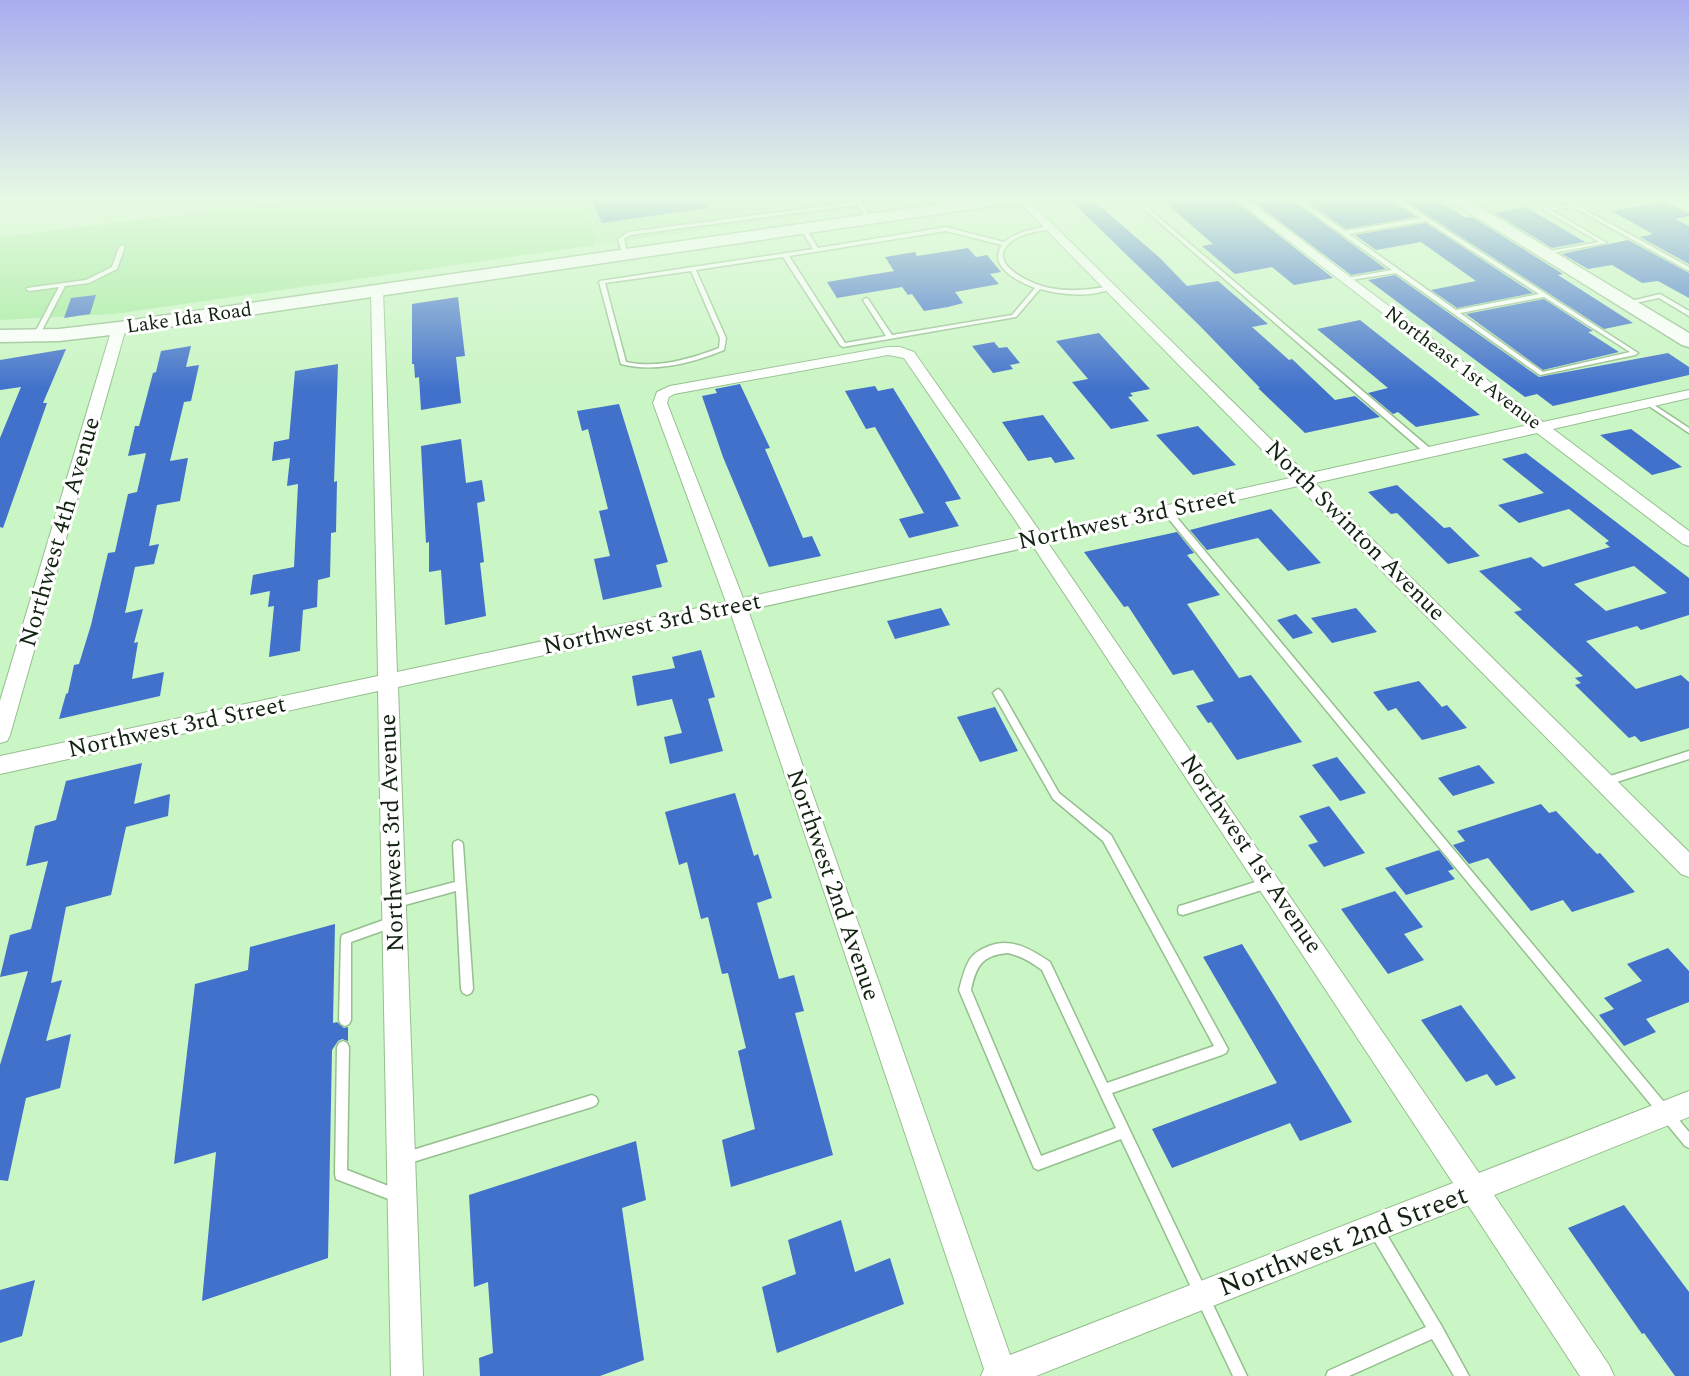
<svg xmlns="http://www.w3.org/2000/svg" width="1689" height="1376" font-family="Spectral,serif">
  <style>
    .built { fill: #b8e8b2 }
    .green { fill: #a3ea9b }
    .building { fill: #4171cb; fill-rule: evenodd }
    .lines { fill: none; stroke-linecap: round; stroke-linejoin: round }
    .lane-casing { stroke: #96bf90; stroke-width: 3 }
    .street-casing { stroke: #96bf90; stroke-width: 2 }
    .secondary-casing { stroke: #96bf90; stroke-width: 3 }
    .lane { fill: #fff; fill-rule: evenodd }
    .street { fill: #fff; fill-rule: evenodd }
    .secondary { fill: #fff; fill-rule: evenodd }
    .labels { text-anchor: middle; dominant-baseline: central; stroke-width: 6; stroke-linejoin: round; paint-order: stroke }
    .far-street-label { font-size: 20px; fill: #132311; stroke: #fff }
    .street-label { font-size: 24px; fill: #132311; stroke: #fff }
    .near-street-label { font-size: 28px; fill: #132311; stroke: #fff }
  </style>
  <rect width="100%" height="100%" fill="#caf5c4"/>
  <path class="built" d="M585,197H933L596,245L598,237Z
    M1468,197H1554L1561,201L1495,213Z"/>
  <path class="green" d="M322,197H584L597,237L595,245L114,314L0,320V237Z"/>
  <path class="building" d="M590,197H707L708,208L602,223Z
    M1071,197H1089L1160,258L1187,286L1218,281L1268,324L1252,327L1289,360L1292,359L1335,400L1355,396L1380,417L1305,433L1258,388H1260L1199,325L1069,199Z
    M1159,197H1230L1333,278L1294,285L1272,267L1235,274L1202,246L1213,244Z
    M1247,197H1288L1386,269L1351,275Z
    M1300,197H1387L1416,217L1346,229Z
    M1399,197H1431L1466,218L1472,217L1563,274L1558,275L1633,323L1604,329Z
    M1664,202L1689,214V216L1675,219L1689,226V264L1640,237L1653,234L1611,211Z
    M1526,207L1585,242L1552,248L1494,213Z
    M1426,223L1533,293L1457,308L1431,290L1476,281L1421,242L1376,250L1355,235Z
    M1628,240L1689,273V298L1658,281L1642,283L1612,265L1588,269L1562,254Z
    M968,248L976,257L987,255L1001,272L990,274L999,284L955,292L963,303L948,307L924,311L912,294L908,295L902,287L837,298L827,282L894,271L885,257L915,252L917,256Z
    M1395,275L1539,377L1668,353L1689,367V375L1553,406L1537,394L1525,397L1368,280Z
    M96,295L90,314L64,318L71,298Z
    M458,297L465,356L456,357L461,403L421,410L419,377L415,378L414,364H412V304Z
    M1544,299L1593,331L1588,332L1619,352L1543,370L1466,314Z
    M1360,320L1455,395L1480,415L1416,427L1398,412L1393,414L1368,393L1388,388L1317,329Z
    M1099,333L1150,389L1130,393L1133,396L1128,397L1149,421L1111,429L1072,382L1088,379L1056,341Z
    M994,342L999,348L1007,347L1020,363L1010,365L1013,369L993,373L972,346Z
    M191,346L186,367L199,365L191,401L184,402L170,461L188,458L180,501L157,505L149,546L159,544L154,564L135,567L125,613L143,609L134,643L138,642L132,679L164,672L160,696L59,719L66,694L68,693L74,665L79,664L91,625L108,553L115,552L128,494L137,492L146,453L128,456L135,426H139L153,373L156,372L161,351Z
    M66,349L43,403H47L3,528L0,527V438L21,387L0,390V360Z
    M338,364L334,482L337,481L336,532L331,533L330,577L318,580L317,607L303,610L300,651L269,657L274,606L268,607L270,591L250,595L253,575L294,567L298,484L287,486L290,458L272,461L274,442L289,439L295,371Z
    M740,384L770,448L765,449L803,538L812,536L821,556L769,567L723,457L702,396L717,393L715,389Z
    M875,386L878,391L893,388L945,472L961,499L945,502L959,526L909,538L899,519L924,513L875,427L866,429L845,391Z
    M619,404L668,562L656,565L662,587L603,600L594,559L610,556L599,511L608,509L588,429L582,431L577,411Z
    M1043,415L1075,459L1055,463L1051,457L1028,461L1002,422Z
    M1198,426L1236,465L1193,475L1156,435Z
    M1631,429L1682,467L1652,475L1600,435Z
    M461,439L466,483L482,480L485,501L477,503L484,562L480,563L486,616L445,625L441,570L429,572V542L426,543L421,446Z
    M1526,453L1689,578V615L1641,630L1637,626L1586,641L1636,689L1681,675L1689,682V728L1641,742L1635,736L1629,738L1575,685L1581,683L1575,678L1583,676L1514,612L1522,610L1479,571L1531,557L1543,567L1610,547L1605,543L1609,541L1569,509L1519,523L1498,505L1544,493L1502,459ZM1634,566L1667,593L1606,611L1574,584Z
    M1397,485L1444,528L1450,527L1480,556L1448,564L1397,513L1391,514L1368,492Z
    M1271,509L1321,563L1288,571L1258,538L1207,550L1190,530Z
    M1177,532L1194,553L1187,555L1220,595L1187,604L1239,678L1251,675L1302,742L1237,760L1211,722L1208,723L1196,706L1214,701L1193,670L1173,675L1128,606L1124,607L1084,552Z
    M941,608L950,625L895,639L887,621Z
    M1356,608L1377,632L1332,643L1311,618Z
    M1296,614L1313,633L1293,639L1277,620Z
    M701,650L715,697L708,699L723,751L670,764L664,737L682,733L672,699L637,706L632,676L675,668L672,657Z
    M1419,681L1442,707L1447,705L1467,728L1422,740L1396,708L1388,711L1373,692Z
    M995,707L1018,751L980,762L957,717Z
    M1337,757L1366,793L1340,801L1312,765Z
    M142,763L134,804L170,794L168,816L126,827L111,895L66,907L51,983L62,980L46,1041L71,1034L60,1088L26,1098L8,1181L0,1180V1065L28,971L0,977L10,935L31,929L48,861L26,866L35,826L56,820L66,781Z
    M1479,765L1495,783L1453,796L1438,778Z
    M735,793L754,856L758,854L772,898L757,903L779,979L794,975L804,1011L795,1013L833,1155L731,1187L722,1140L755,1129L738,1051L746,1048L728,973L722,974L708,917L701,919L687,862L679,865L665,812Z
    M1541,804L1549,813L1556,811L1597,854L1600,853L1635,892L1572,912L1563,900L1531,911L1488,858L1469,864L1453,845L1465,841L1457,831Z
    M1329,806L1365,853L1324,867L1308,845L1318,842L1299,816Z
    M1439,850L1454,869L1448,871L1455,879L1406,895L1385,868Z
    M1395,891L1423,927L1404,934L1424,960L1388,974L1341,909Z
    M335,924L333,1023L337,1022L344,1028L348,1027V1041L342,1039L338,1041L332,1050L328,1258L202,1301L216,1152L174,1164L195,984L248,970L250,947Z
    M1242,944L1352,1122L1300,1141L1290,1123L1172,1168L1152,1129L1277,1083L1203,957Z
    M1668,948L1689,971V1002L1646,1019L1656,1032L1624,1046L1599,1015L1614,1009L1604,998L1642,981L1627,964Z
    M1461,1005L1516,1078L1496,1086L1487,1074L1466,1082L1421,1020Z
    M636,1141L646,1200L622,1208L644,1360L600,1376H480L479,1358L493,1353L488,1282L474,1287L469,1195Z
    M1624,1205L1689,1292V1376H1675L1644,1333L1642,1334L1568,1228Z
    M841,1220L855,1272L890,1258L904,1304L777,1353L762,1287L796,1274L788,1240Z
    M35,1280L22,1336L0,1343V1290Z"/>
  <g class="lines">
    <defs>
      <path id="lane" d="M853,197H857L872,219L871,220H867L857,205L630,235L624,239L628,254L625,256L622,254L618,239L628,232L856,202Z
        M1130,197H1135L1432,450V454H1426Z
        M1290,197H1296L1345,231L1422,218L1389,197H1395L1638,353L1635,355L1540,375L1396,273L1344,281L1343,280L1346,278L1392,270ZM1426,221L1539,294L1456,310L1349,234ZM1544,297L1630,352L1543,372L1460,313Z
        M1556,197H1562L1689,267V271L1573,207L1551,210L1607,243L1542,255L1541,254L1544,252L1599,242L1544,210V208L1568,204Z
        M1583,197C1587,197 1590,198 1594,199C1602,200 1612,197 1621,197L1594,203Z
        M803,226L806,228L818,248L946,227L1004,242C1018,231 1033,229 1051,226L1054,228L1053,229C1041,231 1028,232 1017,238C978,260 1029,284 1050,288C1070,292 1090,290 1110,286L1113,288C1092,298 1062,295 1040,289L1016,317L843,347L840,345L783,257L696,270L726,338L724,350C692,363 655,373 621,364L599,282L600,281L813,249L800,228ZM946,231L1002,245C987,267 1019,282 1035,288L1012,315L892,335L868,299L866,298L863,300L886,336L845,343L789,256ZM691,271L720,338L719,348C691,359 656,369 626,362L605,283Z
        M122,245L125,247L117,269L89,283L65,286L39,336L34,337L33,336L59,287L29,291L26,289L27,288L86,280L112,267L119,247Z
        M1660,294L1689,311V316L1659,298L1626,305L1623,303Z
        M1648,401L1689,428V433L1646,404V402Z
        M1166,507L1169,508L1689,1132V1148L1685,1146L1163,512L1162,510Z
        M998,689L1001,691L1059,793L1111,835L1228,1049L1226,1053L1222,1055L1112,1093L1247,1376H1233L1121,1139L1038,1170L1034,1168L959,990C962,979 964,969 970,959C975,952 982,949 989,946C1011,937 1032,950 1050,962L1107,1083L1214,1046L1103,841L1053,799L993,693L995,691ZM1008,953C1021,956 1031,962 1042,970L1116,1128L1041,1156L971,990C976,966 982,955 1008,953Z
        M1689,751V759L1604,786L1601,785L1599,782L1601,779L1604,778Z
        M458,840L462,842L463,845L473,989L471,993L467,995L463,993L461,989L456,891L394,908L390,906L389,903L390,900L394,898L455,882L453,845L454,842Z
        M1268,878L1272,880L1273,883L1272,886L1268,888L1183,915L1179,914L1178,910L1179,906L1183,905Z
        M392,917L396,918L397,922L396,926L351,942V1020L349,1024L345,1026L341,1024L339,1020L341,939L342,935Z
        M343,1041L347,1043L349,1047L347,1170L404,1192L405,1197L404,1202L399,1203L336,1179L335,1174L337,1047L339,1043Z
        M592,1095L596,1097L598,1101L596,1105L592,1107L403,1165L399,1163L397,1159L399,1155L403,1153Z
        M1376,1223L1381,1225L1441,1325L1469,1376H1454L1432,1339L1349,1376H1326L1328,1371L1426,1327L1371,1235L1369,1230L1371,1225Z"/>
      <path id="street" d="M32,197H53L63,201L57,204L34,199Z
        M1014,197H1025L1306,474L1528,425L1232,197H1244L1543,422L1689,390V398L1553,429L1689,531V546L1683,544L1537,433L1315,483L1689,852V877L1681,874L1298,486L1048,543L1479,1173L1689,1091V1117L1494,1195L1609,1365L1614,1376H1580L1468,1205L1036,1376H981L984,1369L731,614L398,687L423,1376H391L378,691L0,774V756L378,676L371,290L377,286L383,290L397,672L726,602L653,403L657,392L670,386L888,347H900L914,352L1041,533L1290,478ZM888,355L904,358L1026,536L743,598L667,403L669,397L674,394ZM1033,546L1453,1183L1010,1355L748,610Z
        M1660,197H1674L1689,204V212Z
        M119,324L126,328L10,735L7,741L0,743V701L112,328Z"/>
      <path id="secondary" d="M988,197H1027L1019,202L119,334L59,341L0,342V330L59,329L119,322Z
        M1444,197H1463L1689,333V347L1682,345Z"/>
    </defs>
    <use href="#lane" class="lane-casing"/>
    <use href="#street" class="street-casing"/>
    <use href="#secondary" class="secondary-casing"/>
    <use href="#lane" class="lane"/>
    <use href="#street" class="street"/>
    <use href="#secondary" class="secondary"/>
  </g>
  <linearGradient id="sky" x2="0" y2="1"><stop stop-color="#aaacef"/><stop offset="0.51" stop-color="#e7fae4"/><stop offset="1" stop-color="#e7fae4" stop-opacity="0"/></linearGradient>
  <rect width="1689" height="389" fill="url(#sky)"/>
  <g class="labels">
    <g class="far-street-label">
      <text transform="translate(189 318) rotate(-8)">Lake Ida Road</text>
      <text transform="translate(1463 368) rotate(37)">Northeast 1st Avenue</text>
    </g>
    <g class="street-label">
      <text transform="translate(1127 519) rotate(-12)">Northwest 3rd Street</text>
      <text transform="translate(1355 531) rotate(45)">North Swinton Avenue</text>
      <text transform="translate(60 532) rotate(-74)">Northwest 4th Avenue</text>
      <text transform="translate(652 624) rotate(-12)">Northwest 3rd Street</text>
      <text transform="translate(177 727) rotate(-12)">Northwest 3rd Street</text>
      <text transform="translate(392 833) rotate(-92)">Northwest 3rd Avenue</text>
      <text transform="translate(1251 854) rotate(56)">Northwest 1st Avenue</text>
      <text transform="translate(833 885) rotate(71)">Northwest 2nd Avenue</text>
    </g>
    <g class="near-street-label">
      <text transform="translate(1343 1241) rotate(-21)">Northwest 2nd Street</text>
    </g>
  </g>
</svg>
